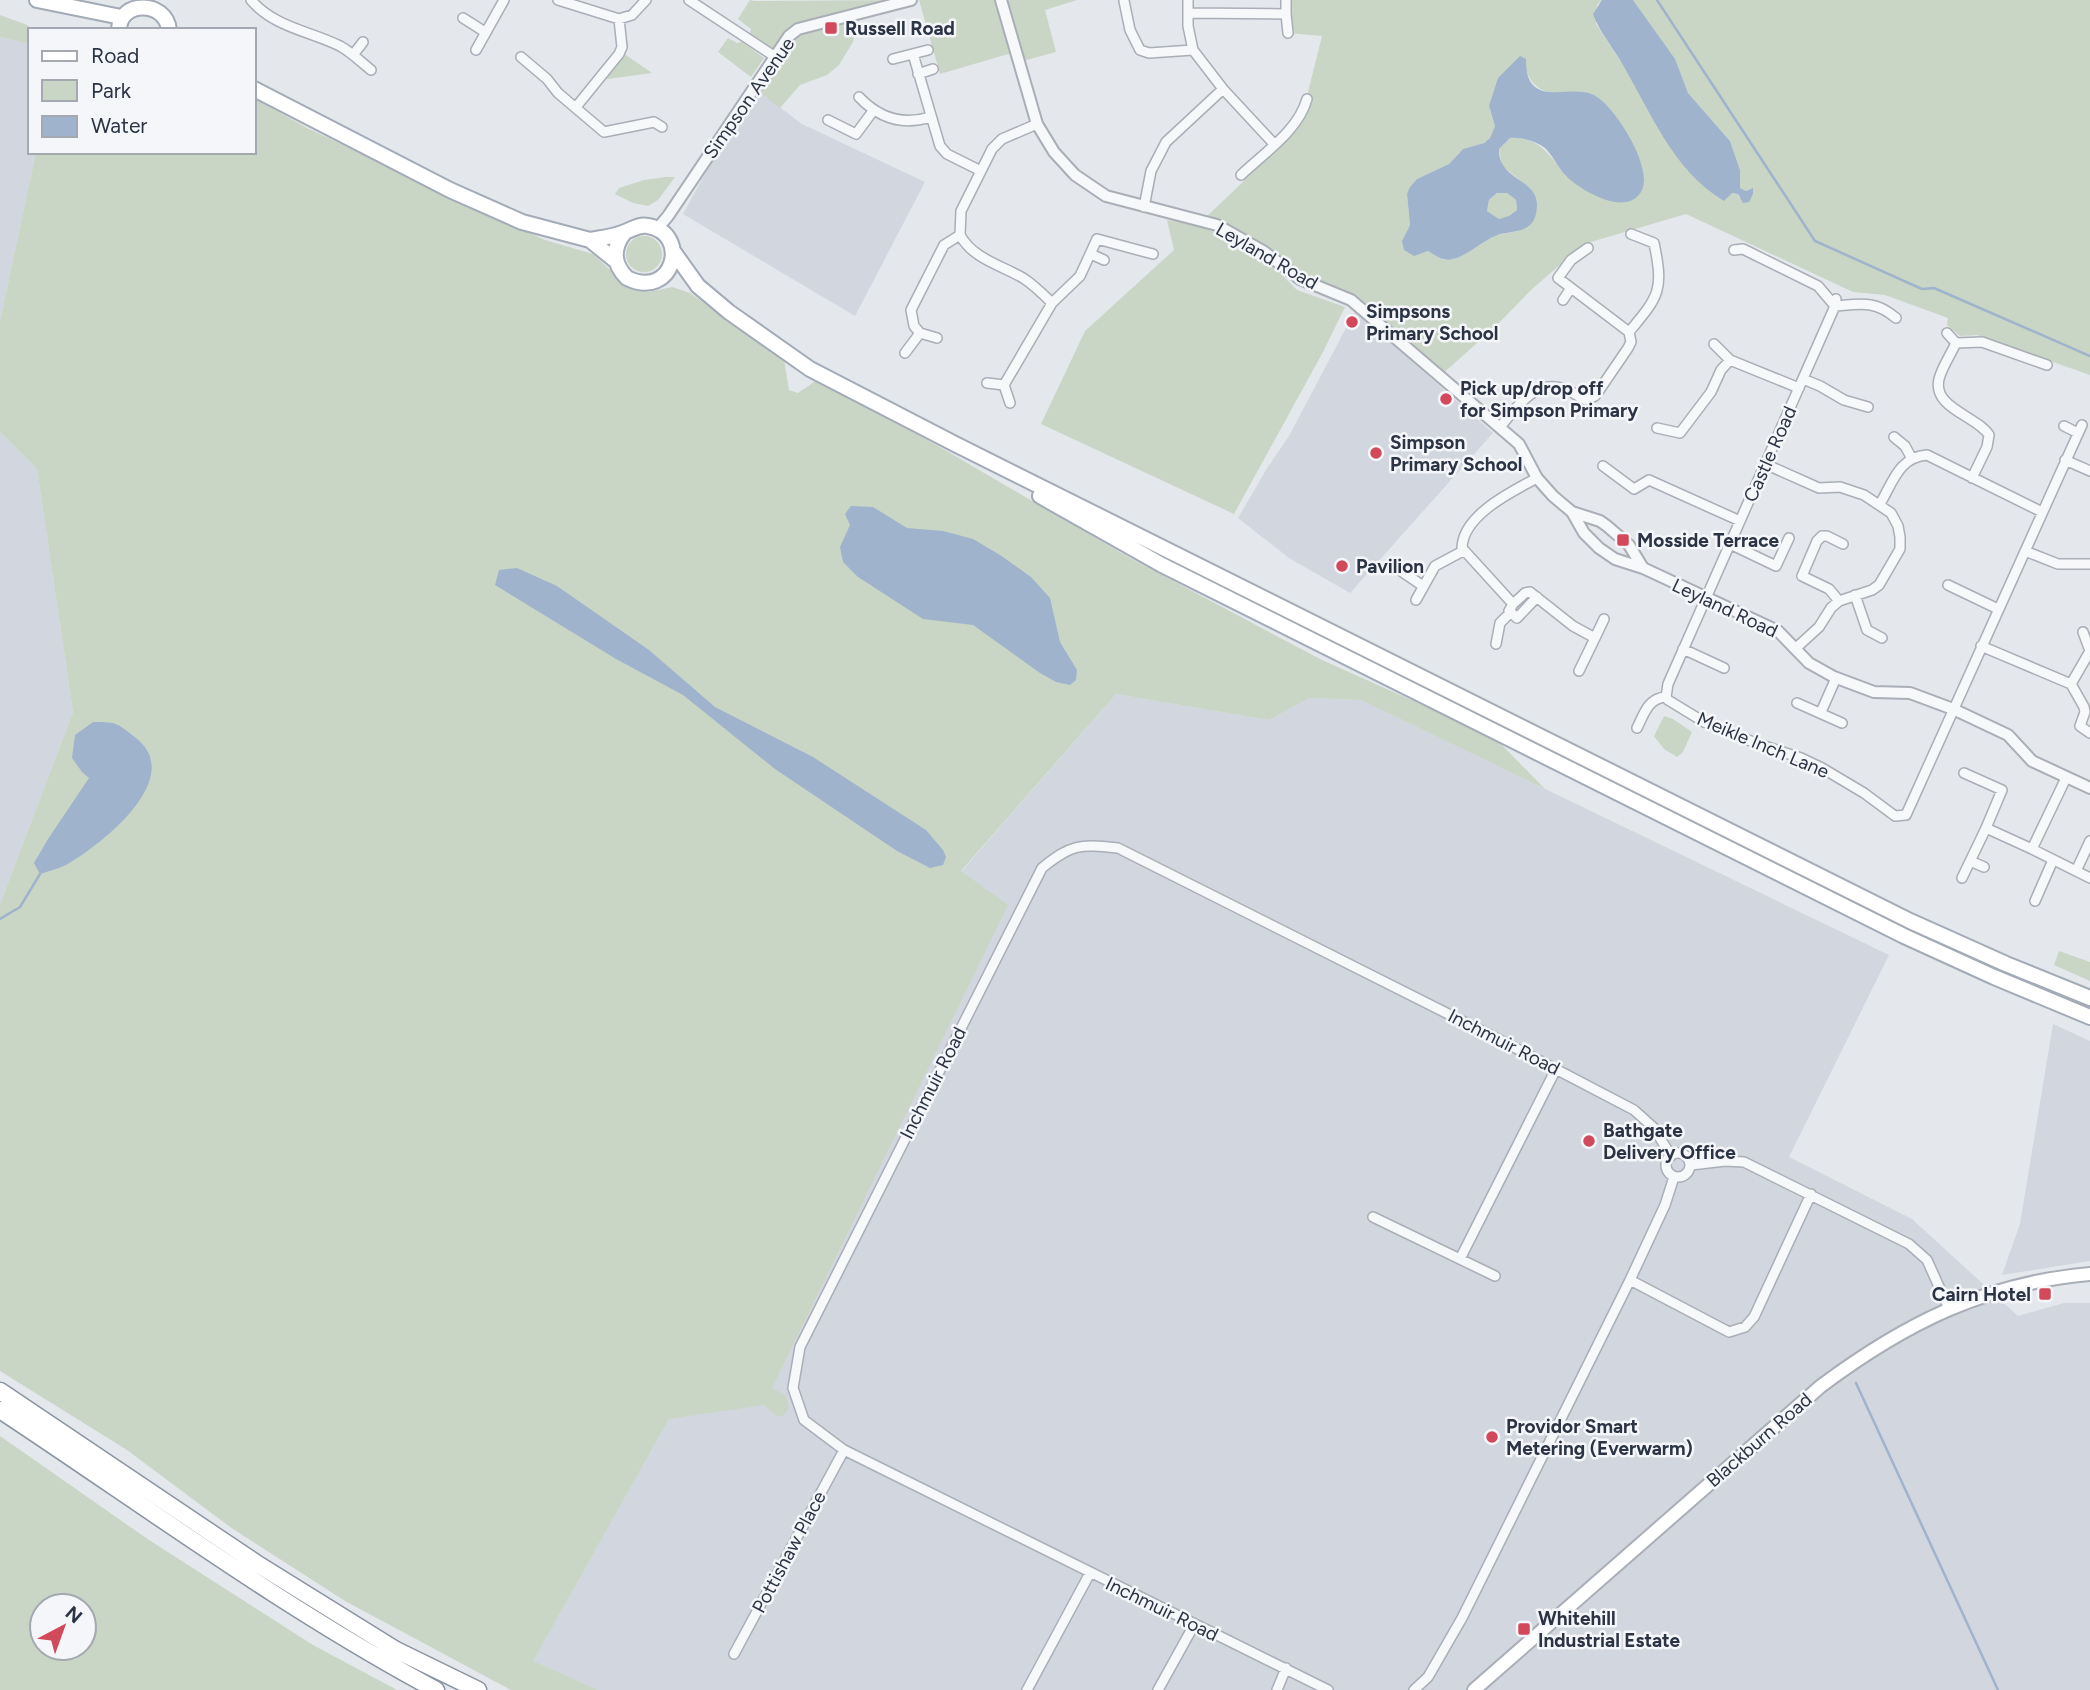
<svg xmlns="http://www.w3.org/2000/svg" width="2090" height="1690" font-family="Figtree,sans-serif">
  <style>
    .built { fill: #d2d6de }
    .green { fill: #c9d6c5; fill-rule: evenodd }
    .water { fill: #9fb4cc; fill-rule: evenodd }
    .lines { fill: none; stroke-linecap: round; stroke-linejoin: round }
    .stream { stroke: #9fb4cc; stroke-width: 2.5 }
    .minor-casing { stroke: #a9aeb7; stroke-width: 12 }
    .tertiary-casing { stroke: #a9aeb7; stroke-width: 14 }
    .secondary-casing { stroke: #a9aeb7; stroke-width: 16 }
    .primary-casing { stroke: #a3abb8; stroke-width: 18 }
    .motorway-casing { stroke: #8b94a3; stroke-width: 19 }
    .minor { stroke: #f7f8fa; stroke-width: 9 }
    .tertiary { stroke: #f7f8fa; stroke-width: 10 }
    .secondary { stroke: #fff; stroke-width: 12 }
    .primary { stroke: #fff; stroke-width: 14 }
    .motorway { stroke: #fff; stroke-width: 16 }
    .poi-dot { fill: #d1495b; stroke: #f4f6f9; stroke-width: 2.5 }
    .labels { text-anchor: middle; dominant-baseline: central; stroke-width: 5; stroke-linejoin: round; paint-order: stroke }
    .poi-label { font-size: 19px; font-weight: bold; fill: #2b3445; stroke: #f4f6f9; text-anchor: start }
    .street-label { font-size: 19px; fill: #2b3445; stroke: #f4f6f9 }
  </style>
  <rect width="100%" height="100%" fill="#e4e7ec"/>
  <path class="built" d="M0,37L30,44V152H36L0,321Z
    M753,87L802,124L925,182L855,316L683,214Z
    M1355,311L1493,433L1350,593L1289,558L1238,518L1266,470L1289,436Z
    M0,432L37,469L73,712L0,904Z
    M1116,694L1269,720L1309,698L1361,700L1889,955L1789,1157L1912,1219L2018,1316L2064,1303H2090V1690H598L532,1662L669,1419L764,1404L1007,905L961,872Z
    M2053,1024L2090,1041V1261L2002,1275L2020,1224Z"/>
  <path class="green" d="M750,0L754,1L911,0L859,13L853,42L839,65L827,75L800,85L780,108L753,87L774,56L749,38L751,29L738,19Z
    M919,0H1077L1045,10L1056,52L1019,62L1015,52L940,74Z
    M1286,0H1602L1597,5L1596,24L1619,59L1732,193L1738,194L1739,198L1752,188L1746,191L1740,188V170L1730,141L1688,93L1674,59L1633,0H2090V375L1977,335L1960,336L1947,325L1948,318L1885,295L1853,292L1686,214L1584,244L1531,290L1495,327L1440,376L1361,308L1309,285L1203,220L1244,181L1241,175L1303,112L1322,36L1288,33ZM1526,70C1534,91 1546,93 1567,94V178C1552,157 1539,136 1510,138L1499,149L1502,166L1531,189L1519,231L1496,235L1454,259L1444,260L1428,251L1414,255L1402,241L1410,225L1407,194L1417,179L1449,164L1463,149L1484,143L1490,138L1495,126L1489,106Z
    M0,15L27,25L33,30H30V44L0,37Z
    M728,38L737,43L742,42L764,58L751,77L718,52Z
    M620,51L652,73L608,79L600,78Z
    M254,98L307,128L545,240L593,254L631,289L649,292L672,287L690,293L784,360L789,390L798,393L817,380L938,446L1130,558L1322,660L1494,737L1545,789L1361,700L1309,698L1269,720L1116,694L961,871L1008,905L772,1388L786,1396L789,1408L783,1416H776L764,1405L669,1419L533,1661L598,1690H511L345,1601L230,1527L127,1450L0,1371V904L73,712L37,469L0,432V321L36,152H254Z
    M666,177H675L658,200L648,206L633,203L615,194L619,188L644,180Z
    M1497,193H1507L1516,200L1517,210L1509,217L1499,219L1487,211L1489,200Z
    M1167,220L1192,224L1212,231L1239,250L1275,268L1297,290L1345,307L1323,352L1234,514L1041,424L1085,331L1174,250Z
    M626 254a18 18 0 1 1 36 0a18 18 0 1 1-36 0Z
    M1664,716L1673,719L1692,732L1683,752L1677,757L1664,749L1654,736Z
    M2059,951L2090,962V981L2054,965Z
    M0,1436L149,1540L313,1645L397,1690H0ZM42,1606H84V1648H42Z"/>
  <path class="water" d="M1602,0H1633L1675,59L1688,93L1730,141L1740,170V188L1746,191L1753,188V194L1749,202L1743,203L1738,194L1732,193L1724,201C1672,170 1650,110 1620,60C1611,45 1599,31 1593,14Z
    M1520,56L1526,59C1525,111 1570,83 1594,95C1615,106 1653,167 1642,190C1628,218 1584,192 1568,178C1559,170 1554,157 1545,148C1536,141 1522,137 1510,138L1499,149C1498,180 1536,178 1537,204C1537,210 1536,219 1531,224C1521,234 1507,231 1495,236C1481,242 1467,256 1453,259C1443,262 1435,255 1428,251L1414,256L1404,250L1402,241L1410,225L1407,194L1410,187L1417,179L1449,164L1463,149L1484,143L1490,138L1495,126L1489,106L1498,78ZM1497,193H1507L1516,200L1517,210L1509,216L1499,219L1487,211L1489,200Z
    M851,506L873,507L907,528L943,531L973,539L1000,555L1031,577L1050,598L1060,642L1077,670L1076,680L1070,685L1056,682L1040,673L973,625L923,619L858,577L843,562L840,547L850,525L845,514Z
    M517,568L557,586L649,650L715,707L813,757L926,830L943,850L946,857L943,865L930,868L897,851L775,769L683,695L616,659L495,585L499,570Z
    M93,722C118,722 117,723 136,738C187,778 100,846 66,865C58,869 48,871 40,874L34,863L48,839L89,778L82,772L72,758L75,735Z"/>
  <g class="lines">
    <path class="stream" d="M1657,0L1815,241L1922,289L1934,288L2090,356
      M0,919L20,907L40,874
      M1856,1383L1998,1690"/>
    <defs>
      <path id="minor" d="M251,0C274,27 309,31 340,46C351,52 361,62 371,70
        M558,0L619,19L632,15L646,0
        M689,0L774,56
        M1188,0V26L1193,50L1223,89
        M1124,1L1130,30L1140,50L1149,53L1193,50
        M1188,13L1286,14V0
        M1286,14L1288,33
        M463,18L485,32
        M476,50L504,0
        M913,54L940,146L947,154L981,171
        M353,55L363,42
        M521,57L547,79L558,93L604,132L654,122L662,127
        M893,59L928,50
        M918,74L933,69
        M859,97C879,118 902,126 930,117
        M576,107L619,54L622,47L619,19
        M828,120L856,134L873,111
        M1241,175C1264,153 1298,131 1307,99
        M1144,207L1151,171L1166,142L1223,89L1274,144
        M960,235C973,259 1001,265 1023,278C1034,285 1043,294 1052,303
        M1588,248L1571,260L1558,278L1629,332
        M1734,250L1743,249L1818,286L1835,306C1861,304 1875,300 1896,318
        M1091,254L1104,260
        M1836,299L1835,306L1668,684L1666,697L1668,700L1704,722L1758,744L1801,758L1822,768L1864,793L1895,816L1906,815L2082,425
        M1563,300L1571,288
        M1947,333L1956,343L1982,342L2047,365
        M937,338L920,333L914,326L911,310L944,245L960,235L961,211L992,149L1002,139L1037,124
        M1956,343C1951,354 1942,367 1939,379C1932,408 1977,416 1989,435L1987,447L1972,478
        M1714,344L1730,360
        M905,353L920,333
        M1803,379L1820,386L1844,400L1868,407
        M987,383L1004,385L1010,403
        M1004,385L1052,303L1080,276L1097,239L1153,254
        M2064,426L2078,433
        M1500,427C1516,409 1533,380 1562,388C1571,390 1578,397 1586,400L1595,396L1598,392L1628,348L1631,342L1629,332C1659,296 1664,291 1654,243L1631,234
        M1657,428L1680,433L1711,392L1721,370L1730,360L1799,388
        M1894,437L1905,446L1911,457
        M2065,460L2090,471
        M1765,464L1819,488L1840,487L1864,495L1891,513L1898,526L1900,537V549L1879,585L1872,590L1839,601L1831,608L1819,627L1796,648
        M1603,466L1634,489L1649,480L1740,521
        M1537,478C1511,492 1463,515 1462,548L1513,604L1525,593L1530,592L1573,626L1595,638L1604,619
        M1880,504C1893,482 1899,457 1927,455L2042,512
        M1730,544L1776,566L1789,538
        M2025,551L2058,564H2090
        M1401,571L1423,586
        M1948,585L1998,609
        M1855,595L1867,630L1882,638
        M1416,600L1435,566L1463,551
        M1839,601L1829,589L1802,576L1817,541L1822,536H1827L1843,544
        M1513,604L1509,611L1517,618L1537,597
        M1496,644L1500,623L1510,613
        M1981,646L2071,684L2084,707L2085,712L2080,726L2090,733
        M1683,649L1724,668
        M1579,671L1595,638
        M2071,684L2090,651L2083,632
        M1797,703L1842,723
        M1821,712L1836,678
        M1637,728C1644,714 1648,698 1666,697
        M1964,773L2002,790L1986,828L2032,849L2066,778
        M2032,849L2090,878
        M1970,861L1984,867
        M2076,871L2090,841
        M1962,878L1986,828
        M2035,901L2053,860
        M1666 1165a12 12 0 1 1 24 0a12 12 0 1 1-24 0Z
        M1691,1165L1725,1161L1744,1162L1909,1244L1927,1260L1949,1309
        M1373,1217L1495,1276
        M1460,1259L1556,1069
        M1630,1280L1729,1332L1745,1327L1754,1317L1811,1194
        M734,1654L844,1450
        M1027,1690L1090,1573
        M1158,1690L1194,1625
        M1277,1690L1286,1668
        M1328,1690L844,1450L804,1420L793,1388L800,1347L1042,868C1072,844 1079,844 1118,848L1502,1041L1634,1110L1654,1128L1671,1156
        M1414,1690L1428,1677L1462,1618L1630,1280L1665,1205L1674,1177"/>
      <path id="tertiary" d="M1001,0L1037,124L1054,152L1075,175L1106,196L1217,225L1263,251L1300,279L1351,300L1519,444L1537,478L1553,496L1572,512L1600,521L1607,526L1629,545L1643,568
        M657,229L668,216L789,36L798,29L911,0
        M1572,512L1584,533L1599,548L1615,559L1643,568L1778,631L1809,663L1834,677L1874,692L1910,693L1953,709L2008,735L2032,761L2090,788"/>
      <path id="secondary" d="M1474,1690L1821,1386C1904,1324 1985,1283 2090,1274"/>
      <path id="primary" d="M37,0L121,17
        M119,30C119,0 166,0 169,30
        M254,89L450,190L522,222L590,240L616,261
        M590,240C600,238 612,237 622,233C632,230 638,224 648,226C691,233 674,301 627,278C613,264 612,249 624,233
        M673,251L698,286L729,312L810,369L955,444L1910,921L2006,964L2090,998
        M1040,496L1162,565L1904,936L1994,977L2090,1017"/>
      <path id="motorway" d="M0,1391L256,1563L396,1650L478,1690
        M0,1410C144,1505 283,1608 436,1690"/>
    </defs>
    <use href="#minor" class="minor-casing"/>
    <use href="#tertiary" class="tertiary-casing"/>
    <use href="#secondary" class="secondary-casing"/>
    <use href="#primary" class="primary-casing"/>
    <use href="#motorway" class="motorway-casing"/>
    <use href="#minor" class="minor"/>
    <use href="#tertiary" class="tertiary"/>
    <use href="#secondary" class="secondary"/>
    <use href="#primary" class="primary"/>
    <use href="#motorway" class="motorway"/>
  </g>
  <g class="poi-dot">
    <rect x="824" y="21" width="14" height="14" rx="3.5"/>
    <circle cx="1352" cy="322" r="7"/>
    <circle cx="1446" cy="399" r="7"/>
    <circle cx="1376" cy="453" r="7"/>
    <rect x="1616" y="533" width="14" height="14" rx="3.5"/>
    <circle cx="1342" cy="566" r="7"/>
    <circle cx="1589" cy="1141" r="7"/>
    <rect x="2038" y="1287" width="14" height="14" rx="3.5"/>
    <circle cx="1492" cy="1437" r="7"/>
    <rect x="1517" y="1622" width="14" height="14" rx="3.5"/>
  </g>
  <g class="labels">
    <g class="poi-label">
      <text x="845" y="28">Russell Road</text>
      <text x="1366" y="311">Simpsons<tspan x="1366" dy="22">Primary School</tspan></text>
      <text x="1460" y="388">Pick up/drop off<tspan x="1460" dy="22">for Simpson Primary</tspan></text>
      <text x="1390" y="442">Simpson<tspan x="1390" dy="22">Primary School</tspan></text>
      <text x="1637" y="540">Mosside Terrace</text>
      <text x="1356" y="566">Pavilion</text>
      <text x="1603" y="1130">Bathgate<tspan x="1603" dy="22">Delivery Office</tspan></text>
      <text x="2031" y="1294" text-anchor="end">Cairn Hotel</text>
      <text x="1506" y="1426">Providor Smart<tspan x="1506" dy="22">Metering (Everwarm)</tspan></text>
      <text x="1538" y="1618">Whitehill<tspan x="1538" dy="22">Industrial Estate</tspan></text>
    </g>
    <g class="street-label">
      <text transform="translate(749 98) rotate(-55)">Simpson Avenue</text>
      <text transform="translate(1267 256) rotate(30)">Leyland Road</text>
      <text transform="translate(1770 454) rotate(-66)">Castle Road</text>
      <text transform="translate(1725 608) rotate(25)">Leyland Road</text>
      <text transform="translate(1763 745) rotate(23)">Meikle Inch Lane</text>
      <text transform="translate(1504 1042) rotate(27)">Inchmuir Road</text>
      <text transform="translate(933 1083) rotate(-63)">Inchmuir Road</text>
      <text transform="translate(1759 1440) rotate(-41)">Blackburn Road</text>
      <text transform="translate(789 1552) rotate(-62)">Pottishaw Place</text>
      <text transform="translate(1162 1609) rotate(26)">Inchmuir Road</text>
    </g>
  </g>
  <rect x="28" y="28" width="228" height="126" fill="#f4f6f9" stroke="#a4a8b1" stroke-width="2"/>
  <rect x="42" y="51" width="35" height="10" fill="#ffffff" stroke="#a4a8b1" stroke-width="2"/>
  <text x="91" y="63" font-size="21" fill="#2b3445">Road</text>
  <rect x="42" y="80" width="35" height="21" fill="#c9d6c5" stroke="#a4a8b1" stroke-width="2"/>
  <text x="91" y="98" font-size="21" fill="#2b3445">Park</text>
  <rect x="42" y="116" width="35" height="21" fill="#9fb4cc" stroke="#a4a8b1" stroke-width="2"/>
  <text x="91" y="133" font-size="21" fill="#2b3445">Water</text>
  <g transform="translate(63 1627) rotate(41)"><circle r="33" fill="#f4f6f9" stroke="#a4a8b1" stroke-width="2"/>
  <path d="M0-5L12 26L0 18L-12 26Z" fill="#d1495b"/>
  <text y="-10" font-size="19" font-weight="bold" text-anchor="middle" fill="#2b3445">N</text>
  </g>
</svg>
